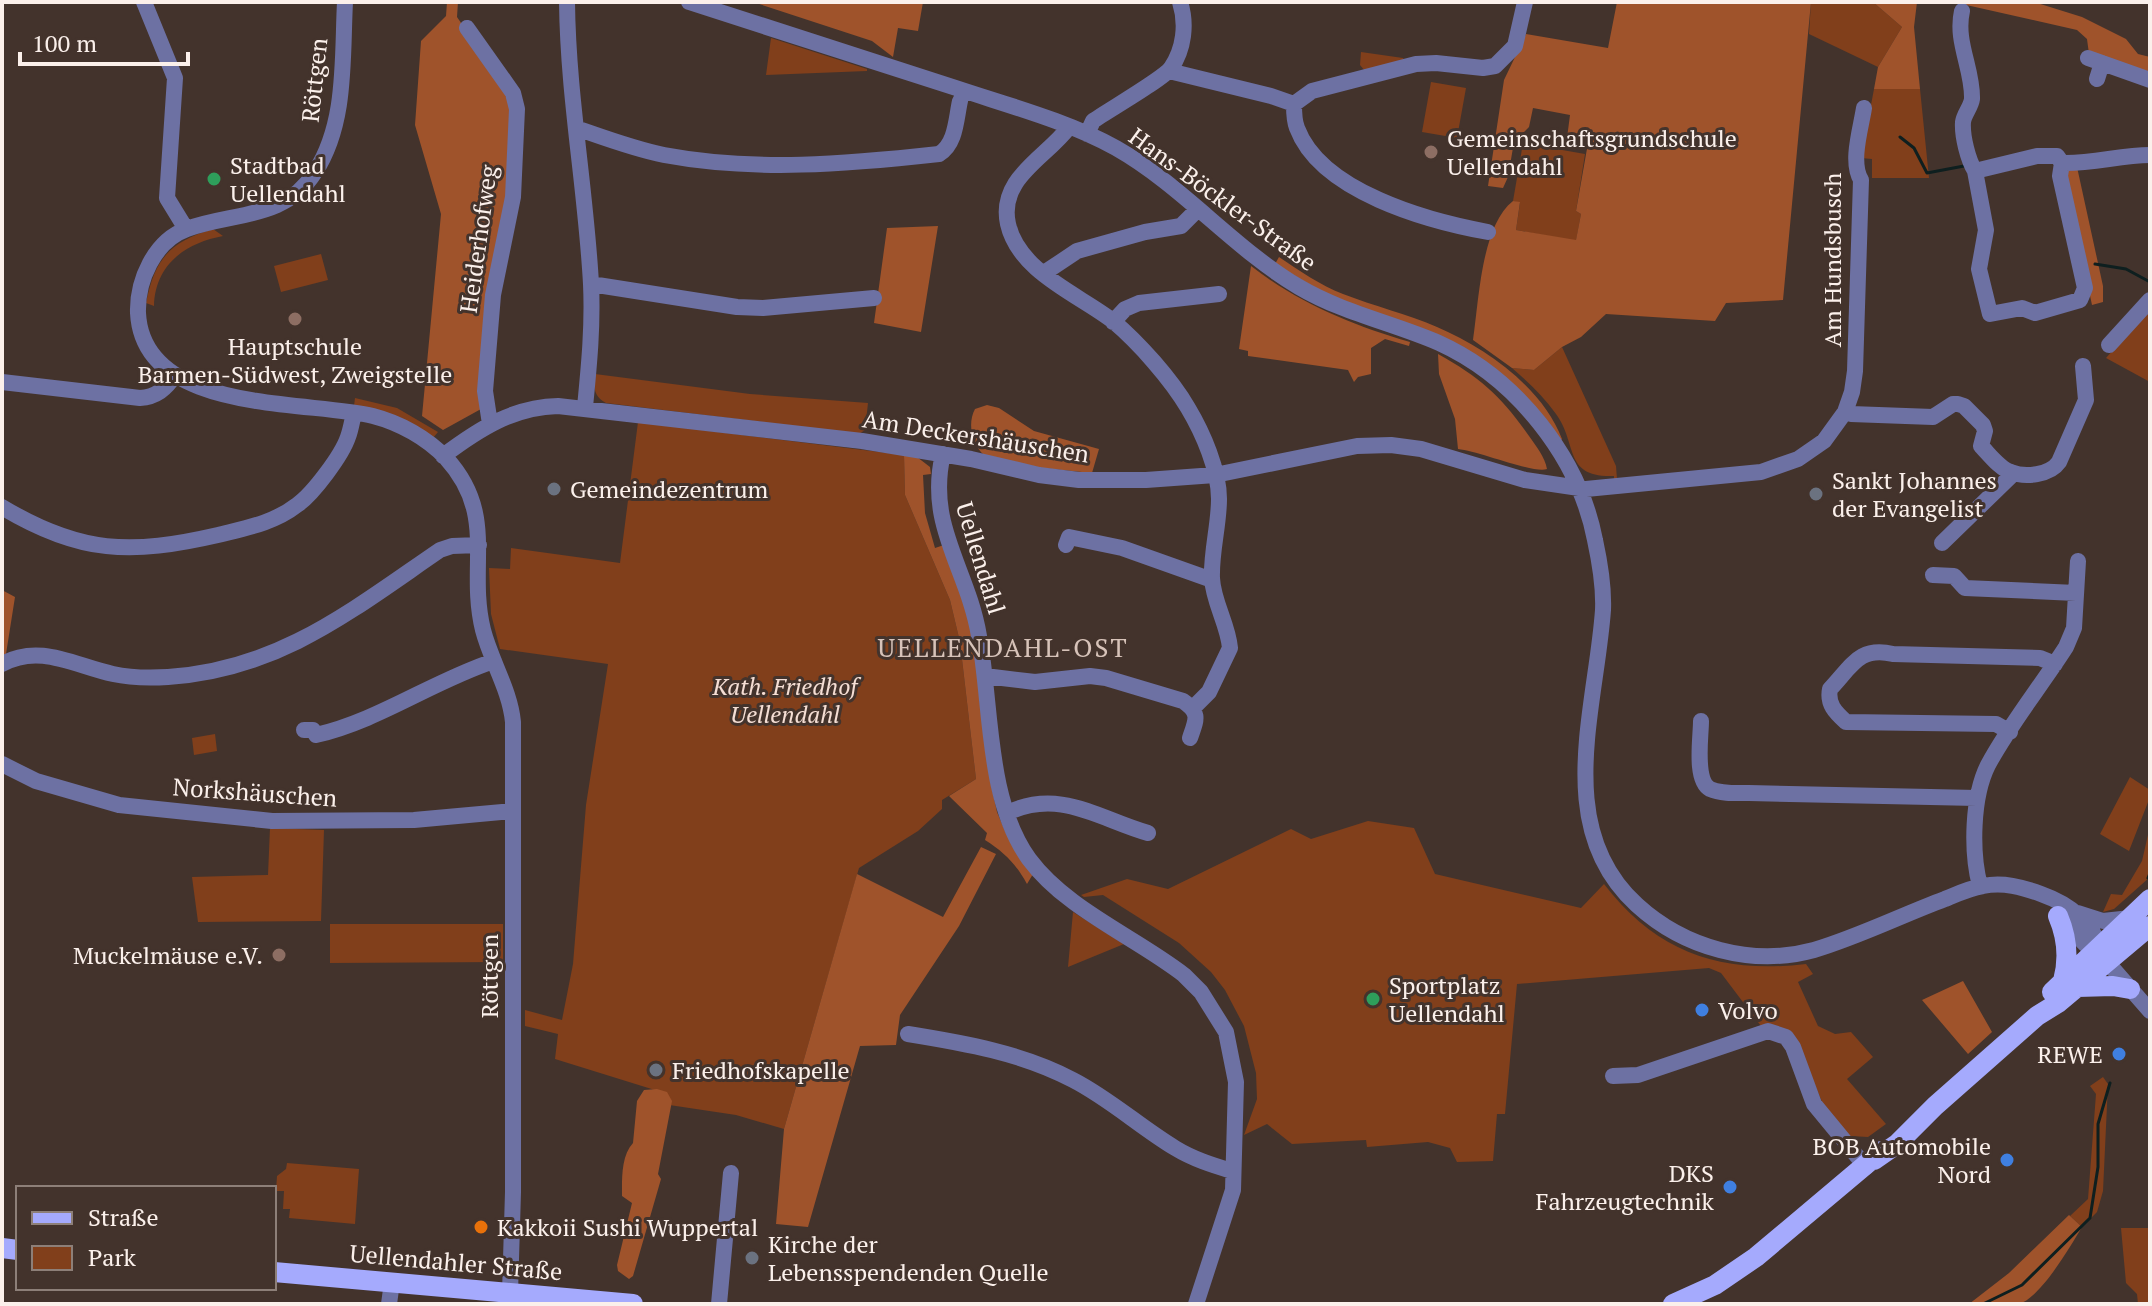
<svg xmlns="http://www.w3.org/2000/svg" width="2152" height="1306" font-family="'PT Serif',serif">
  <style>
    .green { fill: #813f1b }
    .forest { fill: #9f532b }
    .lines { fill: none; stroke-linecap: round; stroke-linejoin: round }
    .stream { stroke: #0e1f1f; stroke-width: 3 }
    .minor { stroke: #6d71a3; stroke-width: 16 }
    .major { stroke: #a5aafd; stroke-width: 20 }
    .education-dot { fill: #8d6e63; stroke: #43332c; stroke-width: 3 }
    .leisure-dot { fill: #2e9e5b; stroke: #43332c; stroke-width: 3 }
    .worship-dot { fill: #6b7280; stroke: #43332c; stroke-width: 3 }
    .shop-dot { fill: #3f7fe0; stroke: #43332c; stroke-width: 3 }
    .food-dot { fill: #e8710a; stroke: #43332c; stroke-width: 3 }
    .labels { text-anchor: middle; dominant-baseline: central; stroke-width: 6; stroke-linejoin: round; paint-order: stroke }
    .street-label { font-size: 24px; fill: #fbf0eb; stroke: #43332c }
    .poi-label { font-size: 24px; fill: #fbf0eb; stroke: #43332c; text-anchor: start }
    .park-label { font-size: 24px; font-style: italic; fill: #f5ded4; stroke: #43332c }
    .neighbourhood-label { font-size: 26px; letter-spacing: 2px; fill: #d7c3b9; stroke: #43332c }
  </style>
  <rect width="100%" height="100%" fill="#43332c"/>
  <path class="green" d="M1811,2H1873L1902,27L1878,67L1809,34Z
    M771,38L867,69V71L766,75Z
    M1361,52L1403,58L1404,60L1365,71L1360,65Z
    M1431,82L1466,88L1457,138L1422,132Z
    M1874,89H1920L1929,178H1872V159L1861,158Z
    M1523,143L1585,154L1576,211L1581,214L1576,241L1516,230L1520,203L1513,201Z
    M213,229L223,236C185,243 155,265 154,306L146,303C155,258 170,242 213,229Z
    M321,254L328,280L281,292L274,266Z
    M2150,308V382L2106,358Z
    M1562,347L1616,466L1617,479H1614V476C1563,478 1578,444 1556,414C1543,396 1528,382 1512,368L1534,370Z
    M595,374L750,394L868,403L865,430L859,434L606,403C593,396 594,388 595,374Z
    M355,398L397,408L438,432L433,438L354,406Z
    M638,422L904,455L905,495L950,600L960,642L976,779L942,800V809L918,831L859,868L784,1129L736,1115L656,1103L658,1091L555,1059L558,1034L525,1026V1010L562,1020L573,964L586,805L608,664L500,649L491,614L489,568L510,569L511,548L620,563Z
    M215,734L217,751L194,755L192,738Z
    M2130,777L2150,790V797L2129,851L2100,834Z
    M1368,821L1414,828L1435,874L1581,908L1604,884C1657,953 1721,974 1806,964L1813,974L1798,982L1818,1026L1835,1034L1851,1032L1873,1057L1847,1079L1886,1124L1868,1137L1850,1136L1825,1109L1801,1052L1761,1026L1721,973L1709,968L1517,984L1505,1114H1497L1493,1161L1457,1162L1450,1148L1428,1142L1367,1147L1366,1140L1292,1144L1267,1124L1244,1135L1257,1099L1256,1073L1244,1026L1225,990L1211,972L1179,943L1103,895L1084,897L1081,895L1127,879L1168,889L1291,829L1311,839Z
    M2150,826V877L2114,909L2103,912L2111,894L2122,895L2142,861Z
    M270,828L324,830L321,921L198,922L192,877L268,875Z
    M1073,912L1124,944L1068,967Z
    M330,924H503V962L330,963Z
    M2103,1077L2108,1084L2103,1191L2097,1212L2082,1227L2070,1216L2088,1199L2096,1094L2090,1086Z
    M287,1163L359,1169L355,1224L289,1218L290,1209H283L284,1191H276L277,1176L286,1169Z
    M2121,1228H2150V1304H2138L2137,1294L2126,1283Z"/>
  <path class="forest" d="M447,2H458L457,17L514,100L511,188L481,409L443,430L422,416L441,214L415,125L421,41L446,16Z
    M753,2H923L918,31L898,28L893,57L872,41Z
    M1617,2H1811L1783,300L1726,303L1715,321L1606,314L1581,337L1562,347L1534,370L1512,368L1473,340C1479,301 1481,226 1513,201L1520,202L1516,230L1576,240L1581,214L1576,211L1588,143L1567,138L1570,115L1533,108L1529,127L1519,137L1515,136L1508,177L1503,188L1488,186L1504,80L1526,34L1608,48Z
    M1873,2H1917L1914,27L1920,89H1874L1878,67L1902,27Z
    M1953,2H2034L2082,17L2126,39L2138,54L2150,57V76L2089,54L2087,39L2077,30Z
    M2077,167L2103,286V302L2092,305L2065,178L2068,170Z
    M938,226L921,332L874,323L887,228Z
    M1279,257C1300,271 1320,285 1343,294C1374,306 1407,314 1437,327C1486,348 1543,388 1562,439L1560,441L1517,389L1334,299L1275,264Z
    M1251,266C1300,304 1352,325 1410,342L1409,346L1385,339L1371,348V374L1358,377L1354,382L1348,370L1248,356V351L1239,349Z
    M1438,354C1481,378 1501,396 1529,436C1536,446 1545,457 1547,469C1534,474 1479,451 1458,449L1455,419L1439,374Z
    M987,405L999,408L1034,431L1099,449L1092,473L1042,468L984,455C972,444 967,424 975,409Z
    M904,455L917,457L930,467L931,474L923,475L925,513L935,548L944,545L971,624L991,784L997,812L1006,833L1033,874L1027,884C1016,864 1004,852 985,840L987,833L949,796L976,779L960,642L950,600L905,495Z
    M2,590L15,597L6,654L2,656Z
    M981,847L996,854L959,926L900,1015L896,1045L860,1046L808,1227L776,1224L784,1129L857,874L943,917Z
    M1963,981L1992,1032L1968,1054L1922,1000Z
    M657,1089L667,1092L672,1101L658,1174L661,1179L633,1276L629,1279L618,1271L617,1265L632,1203L622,1196C622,1179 621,1156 633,1143L637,1101L644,1090Z
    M2069,1215L2082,1227C2070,1247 2041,1297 2019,1304C2008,1306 1981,1304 1969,1304L2009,1273Z"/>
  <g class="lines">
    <path class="stream" d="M1900,137L1914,148L1927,173L1964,166
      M2095,264L2126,269L2150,282
      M2148,878L2150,873
      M1983,1304L2022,1285L2090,1218L2098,1167V1124L2110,1083"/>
    <path class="minor" d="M144,2L175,78L167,198L186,229
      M345,2C342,58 347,123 315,172C285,220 233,212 187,229C154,241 137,281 138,313C143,414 306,400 373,416C400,423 427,438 446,458C498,515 467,565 483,630C491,661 510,690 513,722V1192L510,1293
      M567,2C568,97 586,190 591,284C593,326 589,366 585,407
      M689,2C778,31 867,60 956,88C1010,106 1067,121 1116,148C1183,186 1233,248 1299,287C1343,313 1393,323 1439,343C1516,378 1579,457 1595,540C1600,563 1604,587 1603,610C1596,709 1552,828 1637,905C1684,948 1752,967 1814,950C1858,937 1902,915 1945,899C1957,894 1970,888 1983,886C2003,882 2022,887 2041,894C2072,905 2091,922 2104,954
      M1962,11C1955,42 1973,69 1972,99C1971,107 1964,114 1963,122C1962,136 1968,160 1975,171L2037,156H2057L2062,163L2060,176L2085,288L2080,300L2035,313L2022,308L1990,314L1979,269L1986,230L1975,171
      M467,28L513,93L517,109L513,197L493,295L485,391L490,424
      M2088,58L2150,80
      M1169,71L1271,96L1294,104L1312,91L1416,64L1436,63L1483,68L1495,66L1515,46L1525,2
      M2097,79L2102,63
      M1294,104C1294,112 1294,121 1297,128C1321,192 1428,221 1488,232
      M1069,127C1046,158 998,178 1008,224C1019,272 1078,294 1113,321C1139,343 1171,379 1188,408C1203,433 1219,470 1219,499C1219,525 1211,552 1212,578C1213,602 1228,624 1230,648L1209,692L1193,708
      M576,128C605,138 634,149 664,155C755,172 848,164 939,154C956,144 956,119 960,101
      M1087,134L1093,121C1107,111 1163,79 1171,68C1184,49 1187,24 1180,2
      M2062,163C2093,164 2120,155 2150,155
      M1044,273L1077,251L1145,232L1181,226L1197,210
      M591,284L737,307L763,308L874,298
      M1113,322L1125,309L1139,303L1219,294
      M2109,345L2150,300
      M2,382L140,398C156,397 166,389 175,375
      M1845,412L1851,414L1933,417L1953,404H1958L1964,406L1983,425L1985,431L1981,446C1989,454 2000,469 2011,472C2025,478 2050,475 2059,462L2086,400L2083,366
      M943,454C926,526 968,569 979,636C992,706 986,799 1029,859C1066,909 1135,937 1184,975L1201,992L1226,1032L1236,1082L1233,1190L1196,1304
      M443,456C479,429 513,407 558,406L862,441L971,459L1039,475L1079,480H1146L1215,475L1357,446L1391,445L1421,449L1525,480L1586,489L1761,472L1798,459L1824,441L1845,412L1852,392L1855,371L1861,180C1850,162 1861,128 1864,108
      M2,507C80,554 131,555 218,535C246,528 274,523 297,505C313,494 342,455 348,437C351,429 352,421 354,413
      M1942,543L2013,474
      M1066,545L1069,537L1122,548L1212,580
      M1933,575L1954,576L1965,588L2076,593
      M2,664C40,643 75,666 113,674C131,678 150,678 168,677C279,670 352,610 440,550L452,546L479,545
      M985,676L1035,682L1090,676L1106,678L1183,701C1201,713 1196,720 1190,738
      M1701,721C1701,738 1694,780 1710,789C1721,794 1737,793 1749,793L1977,798
      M304,730H313L316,735C378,721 433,681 494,661
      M2010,732L1996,724L1846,722C1835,712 1827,704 1830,689C1852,666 1859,646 1893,654L2040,658L2055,664
      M2,764L36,781L119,805L272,821L414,820L513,811
      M1007,813C1060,788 1099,819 1148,833
      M1980,886C1971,852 1972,797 1988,765C2010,724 2041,686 2066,647L2074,628L2078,561
      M2078,913L2103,921L2131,918
      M2059,917L2084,943L2108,963L2150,1011
      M908,1034C964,1043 1022,1053 1073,1080C1110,1099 1140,1127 1175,1148C1193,1159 1212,1165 1232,1171
      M1613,1076L1638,1075L1768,1031L1786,1037L1793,1047L1814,1104L1866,1167
      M389,1304L392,1282
      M719,1304L731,1173"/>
    <path class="major" d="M2058,916C2067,937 2069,959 2063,981
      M2077,987L2113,986L2130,989
      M2052,992L2150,899
      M1874,1160L1897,1144L1935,1106L2037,1016L2058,1003L2150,926
      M2,1248L18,1250
      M274,1272L633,1304
      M1673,1304L1715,1285L1756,1257L1882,1151"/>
  </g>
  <g class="education-dot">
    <circle cx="1431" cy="152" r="8"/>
    <circle cx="295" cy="319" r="8"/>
    <circle cx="279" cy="955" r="8"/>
  </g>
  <g class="leisure-dot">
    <circle cx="214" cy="179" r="8"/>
    <circle cx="1373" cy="999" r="8"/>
  </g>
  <g class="worship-dot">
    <circle cx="554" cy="489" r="8"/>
    <circle cx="1816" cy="494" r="8"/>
    <circle cx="656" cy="1070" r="8"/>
    <circle cx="752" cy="1258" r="8"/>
  </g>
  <g class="shop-dot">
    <circle cx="1702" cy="1010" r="8"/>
    <circle cx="2119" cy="1054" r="8"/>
    <circle cx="2007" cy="1160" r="8"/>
    <circle cx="1730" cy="1187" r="8"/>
  </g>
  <circle class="food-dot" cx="481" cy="1227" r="8"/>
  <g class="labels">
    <g class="street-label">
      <text transform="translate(314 80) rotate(-84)">Röttgen</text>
      <text transform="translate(1223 199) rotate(36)">Hans-Böckler-Straße</text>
      <text transform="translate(478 239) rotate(-82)">Heiderhofweg</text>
      <text transform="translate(1832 260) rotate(-90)">Am Hundsbusch</text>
      <text transform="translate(976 436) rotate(9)">Am Deckershäuschen</text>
      <text transform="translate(981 558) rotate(73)">Uellendahl</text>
      <text transform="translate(255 792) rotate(4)">Norkshäuschen</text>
      <text transform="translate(489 976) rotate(-90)">Röttgen</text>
      <text transform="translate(456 1262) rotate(5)">Uellendahler Straße</text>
    </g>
    <g class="poi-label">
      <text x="1447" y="138">Gemeinschaftsgrundschule<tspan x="1447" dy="28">Uellendahl</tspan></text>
      <text x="230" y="165">Stadtbad<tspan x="230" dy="28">Uellendahl</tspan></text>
      <text x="295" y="346" text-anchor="middle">Hauptschule<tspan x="295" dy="28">Barmen-Südwest, Zweigstelle</tspan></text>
      <text x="1832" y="480">Sankt Johannes<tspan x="1832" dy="28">der Evangelist</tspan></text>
      <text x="570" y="489">Gemeindezentrum</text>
      <text x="263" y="955" text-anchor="end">Muckelmäuse e.V.</text>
      <text x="1389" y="985">Sportplatz<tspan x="1389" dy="28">Uellendahl</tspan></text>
      <text x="1718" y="1010">Volvo</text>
      <text x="2103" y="1054" text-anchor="end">REWE</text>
      <text x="672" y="1070">Friedhofskapelle</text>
      <text x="1991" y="1146" text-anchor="end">BOB Automobile<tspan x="1991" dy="28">Nord</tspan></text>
      <text x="1714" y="1173" text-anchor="end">DKS<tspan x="1714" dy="28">Fahrzeugtechnik</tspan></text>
      <text x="497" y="1227">Kakkoii Sushi Wuppertal</text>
      <text x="768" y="1244">Kirche der<tspan x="768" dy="28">Lebensspendenden Quelle</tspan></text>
    </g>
    <g class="park-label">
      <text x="785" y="686">Kath. Friedhof<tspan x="785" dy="28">Uellendahl</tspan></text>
    </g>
    <g class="neighbourhood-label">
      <text x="1003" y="647">UELLENDAHL-OST</text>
    </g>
  </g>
  <rect width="2152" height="1306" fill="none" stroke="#fbf0eb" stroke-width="8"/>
  <rect x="16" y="1186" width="260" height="104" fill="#43332c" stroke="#8d7f78" stroke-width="2"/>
  <rect x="32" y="1212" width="40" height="12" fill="#a5aafd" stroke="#8d7f78" stroke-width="2"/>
  <text x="88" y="1226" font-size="24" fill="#fbf0eb">Straße</text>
  <rect x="32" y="1246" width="40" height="24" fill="#813f1b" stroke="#8d7f78" stroke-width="2"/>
  <text x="88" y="1266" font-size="24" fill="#fbf0eb">Park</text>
  <path d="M20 52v12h168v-12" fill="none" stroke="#fbf0eb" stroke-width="4"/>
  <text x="32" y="52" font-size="24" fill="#fbf0eb" stroke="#43332c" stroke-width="6" paint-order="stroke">100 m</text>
</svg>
